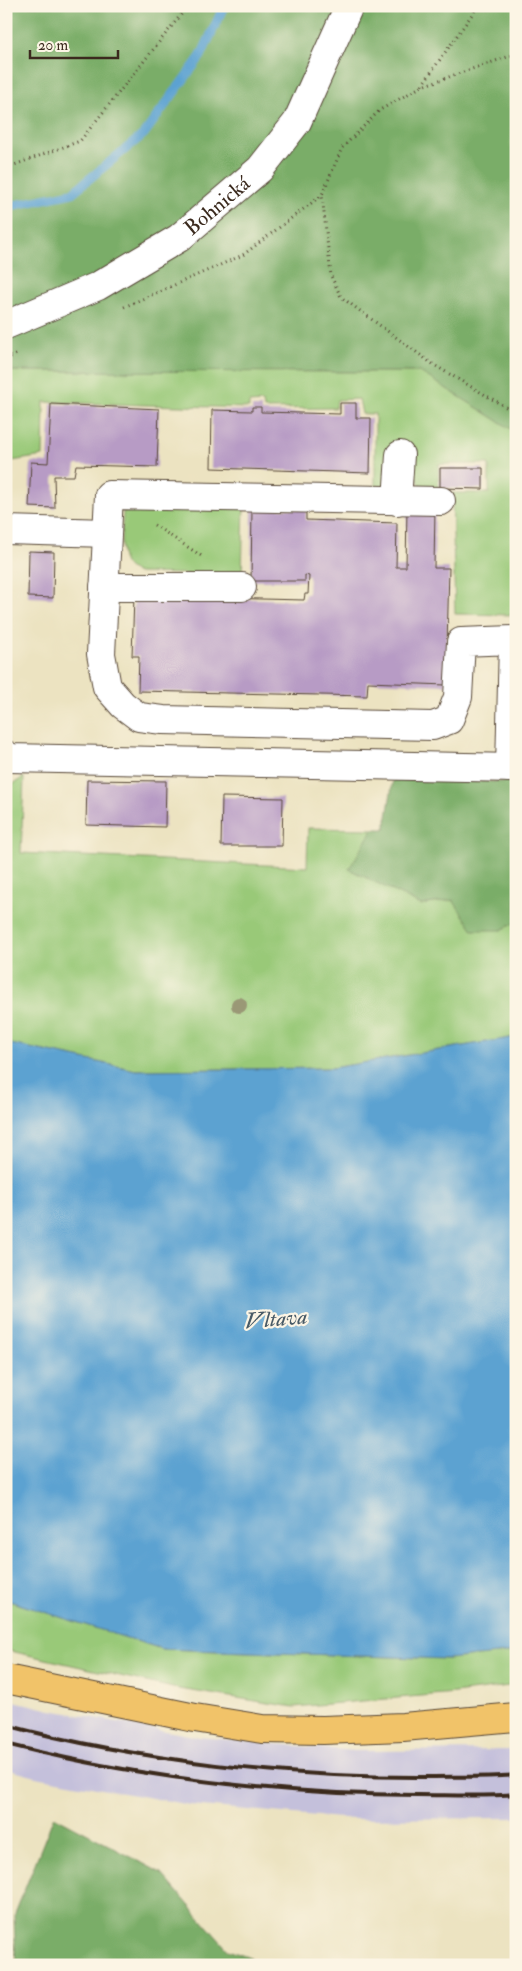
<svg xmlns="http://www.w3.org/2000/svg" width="522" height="1971" font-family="'IM FELL Double Pica',serif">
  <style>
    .industrial { fill: #c4c0db }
    .green { fill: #99c978; stroke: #6a7a4b }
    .forest { fill: #7aad68; stroke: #5a6c43 }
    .water { fill: #5ba2d1; stroke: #4b6678 }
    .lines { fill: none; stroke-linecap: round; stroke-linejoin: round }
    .stream { stroke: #5ba2d1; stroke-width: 9 }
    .building { fill: #b79bc5 }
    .minor-casing { stroke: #564636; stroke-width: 30 }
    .major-casing { stroke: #564636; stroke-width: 30 }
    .path { stroke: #564636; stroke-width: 3; stroke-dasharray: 1 4; stroke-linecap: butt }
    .minor { stroke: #fff; stroke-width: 28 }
    .major { stroke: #f1c369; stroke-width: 28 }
    .rail { stroke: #3b2a1e; stroke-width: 4 }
    .tree { fill: #9a9876 }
    .labels { text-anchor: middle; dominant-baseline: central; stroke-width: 4.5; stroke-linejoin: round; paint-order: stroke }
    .street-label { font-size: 21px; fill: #3b2a1e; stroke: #fcf5e5 }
    .water-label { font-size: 22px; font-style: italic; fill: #485a66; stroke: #fcf5e5 }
  </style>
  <rect width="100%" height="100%" fill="#fcf5e5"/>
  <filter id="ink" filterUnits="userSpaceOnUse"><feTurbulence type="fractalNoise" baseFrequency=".02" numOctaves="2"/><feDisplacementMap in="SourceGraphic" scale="10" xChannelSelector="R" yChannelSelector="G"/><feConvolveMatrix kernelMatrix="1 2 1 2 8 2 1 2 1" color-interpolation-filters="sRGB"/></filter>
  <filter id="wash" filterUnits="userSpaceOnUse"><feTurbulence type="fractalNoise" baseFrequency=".0096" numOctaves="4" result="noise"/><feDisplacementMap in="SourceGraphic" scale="20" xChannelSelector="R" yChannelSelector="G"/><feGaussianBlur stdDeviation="1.12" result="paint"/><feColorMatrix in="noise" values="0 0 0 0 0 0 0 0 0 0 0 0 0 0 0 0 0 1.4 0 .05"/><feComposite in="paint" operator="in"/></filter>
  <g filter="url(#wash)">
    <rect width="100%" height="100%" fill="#ece3c1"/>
    <path class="industrial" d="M6,1699L51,1710L199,1737L355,1751L516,1750V1818L352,1819L190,1805L36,1777L6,1769Z"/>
    <path class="green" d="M6,371L420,372L516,432V615L455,614L452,493H489V464H439L438,489L421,487L414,473L412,453L386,486L375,487V414H362L359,399L337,400L336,408L264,409L263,402L249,403V408L44,402L43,456L12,461L6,452Z
      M136,502L244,504L242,575L139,573C113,568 123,531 123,512Z
      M24,777L21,853L307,867L308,828L373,829L350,869L421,905L453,900L501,930L516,922V1037L332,1068L136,1070L6,1043V792L13,784Z
      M6,1600L162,1649L448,1659L516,1652V1685L455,1693L294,1707L173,1688L6,1650Z"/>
    <path class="forest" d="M6,6H516V432L420,372L6,371Z
      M393,780L516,782V922L501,930H473L453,900L421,905L349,869L373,829H385Z
      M54,1816L161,1873L228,1950L269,1965H16L14,1916Z"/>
    <path class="water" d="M516,1037V1652L448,1659L162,1649L6,1600V1043L136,1070L332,1068Z"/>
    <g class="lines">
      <path class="stream" d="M6,207L72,193L144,134L201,56L224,6"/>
    </g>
    <g id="blocks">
      <path class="building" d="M340,403H356V418H371L370,473L211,468L212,410L252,411V407H261V412L340,414Z
        M51,404L159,409L157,467L76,465L74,476H54L55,508L29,507L31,462L48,463Z
        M440,468H483V489L440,488Z
        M252,508L306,509V520L397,523L396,567H406L407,508H435L434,568H449L446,685L368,682L367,696L138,691L139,656H132L134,596L304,600L305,594H308L309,576L305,575V581H251Z
        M29,551L54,552L53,598L28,597Z
        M87,780L166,781L165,827L86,825Z
        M222,797L283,798L282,846H221Z"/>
    </g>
  </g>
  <g filter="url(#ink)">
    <use href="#blocks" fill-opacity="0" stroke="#564636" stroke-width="1"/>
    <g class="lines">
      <defs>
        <g id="minor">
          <path id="s1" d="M6,325L98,286L179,238L260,169L297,122L349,6"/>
          <path d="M397,501L400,455"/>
          <path d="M441,501L109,495L101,654L107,687L123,705L139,717L163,720L433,726L449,720L458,697L461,642L513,640L510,768"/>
          <path d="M6,530L107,533"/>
          <path d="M104,587H242"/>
          <path d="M6,755L8,758L516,768"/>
        </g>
        <path id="major" d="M6,1679L195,1718L262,1729L323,1730L403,1727L516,1717"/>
      </defs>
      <use href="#minor" class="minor-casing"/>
      <use href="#major" class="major-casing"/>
      <path class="path" d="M516,54L422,86L380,110L342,148L322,195L331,276L341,297L434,365L516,413
        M422,85L478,6
        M6,168L80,141L188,6
        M124,307L243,255L322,195
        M6,359L17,354
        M154,525L203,557"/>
      <use href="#minor" class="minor"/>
      <use href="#major" class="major"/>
      <path class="rail" d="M6,1725C140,1761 290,1778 429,1777C458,1776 487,1778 516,1775
        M6,1744C140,1778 279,1794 417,1795C450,1795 483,1797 516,1794"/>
    </g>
    <circle class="tree" cx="239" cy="1005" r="8"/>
  </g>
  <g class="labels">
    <g class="street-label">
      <text stroke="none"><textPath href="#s1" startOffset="244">Bohnická</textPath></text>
    </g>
    <g class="water-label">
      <text transform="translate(276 1319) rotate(-5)">Vltava</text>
    </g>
  </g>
  <rect width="522" height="1971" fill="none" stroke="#fcf5e5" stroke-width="25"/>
  <path d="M30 50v8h88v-8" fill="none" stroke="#3b2a1e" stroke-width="2.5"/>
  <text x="38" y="50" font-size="15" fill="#3b2a1e" stroke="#fcf5e5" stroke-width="4" paint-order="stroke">20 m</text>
</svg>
